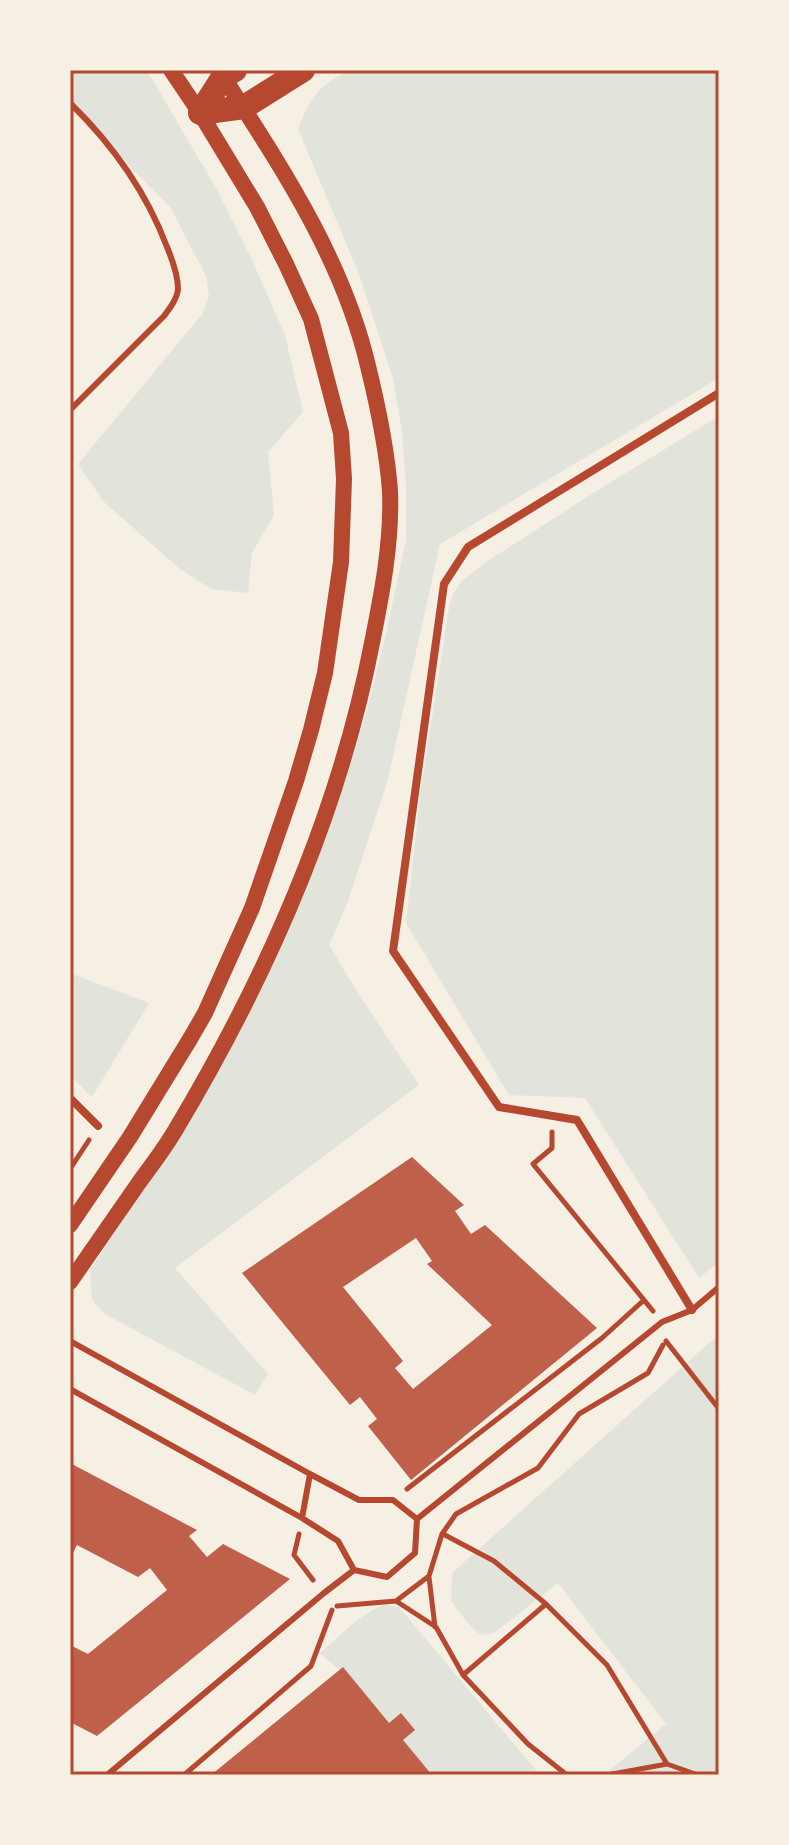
<svg xmlns="http://www.w3.org/2000/svg" width="789" height="1845" font-family="'Alegreya Sans',sans-serif">
  <style>
    .green { fill: #e2e4dc }
    .building { fill: #bf614a; fill-rule: evenodd }
    .lines { fill: none; stroke-linecap: round; stroke-linejoin: round }
    .path { stroke: #b5482f; stroke-width: 5 }
    .service { stroke: #b5482f; stroke-width: 6 }
    .minor { stroke: #b5482f; stroke-width: 8 }
    .secondary { stroke: #b5482f; stroke-width: 16 }
    .motorway { stroke: #b5482f; stroke-width: 24 }
    .neatline { fill: none; stroke: #b5482f; stroke-width: 3 }
  </style>
  <rect width="100%" height="100%" fill="#f6efe4"/>
  <path class="green" d="M70,70H147L217,190L252,260L285,335L303,412L268,452L274,515L252,553L248,593L211,589L180,569L104,502L78,464L203,313L209,296L206,276L170,207L70,106Z
    M348,70H719V378L440,544L387,783L347,904L329,945L360,996L419,1085L175,1268L268,1374L255,1395L105,1314L92,1300L90,1270L167,1154L322,838L351,763L368,708L385,638L406,540V488L402,431L393,379L359,274L298,129C312,94 316,90 348,70Z
    M719,416V1262L699,1278L585,1098L509,1095L406,923L420,796L449,607L453,594L461,582L483,564L590,495Z
    M70,973L149,1003L92,1097L70,1075Z
    M719,1334V1775H609L611,1769L666,1724L558,1583L494,1633C489,1634 486,1636 480,1634C471,1630 458,1609 451,1601L452,1573Z
    M384,1605L399,1607L540,1775H430L356,1685L320,1653C338,1638 362,1612 384,1605Z"/>
  <path class="building" d="M412,1157L464,1205L455,1211L471,1234L485,1225L597,1328L411,1480L368,1426L377,1419L360,1397L350,1405L242,1273ZM416,1238L432,1261L427,1264L492,1325L413,1389L395,1368L403,1361L343,1287Z
    M70,1463L197,1530L189,1536L207,1557L223,1544L290,1579L97,1736L70,1722V1645L88,1654L167,1590L150,1568L138,1577L77,1545L70,1559Z
    M343,1667L389,1723L401,1713L415,1730L403,1740L432,1775H211Z"/>
  <g class="lines">
    <path class="path" d="M552,1132V1148L533,1164L653,1311
      M70,1169L89,1140
      M666,1341L719,1409
      M407,1489L602,1338L644,1300
      M299,1534L294,1555L313,1580
      M443,1534L494,1561L546,1604L607,1665L667,1764
      M429,1577L435,1627
      M396,1601L429,1576L442,1534L456,1514L538,1468L579,1414L648,1373L663,1345
      M337,1606L396,1601L436,1627L463,1675L528,1744L567,1775
      M463,1675L546,1604
      M184,1775L311,1666L332,1610
      M607,1775L667,1764L698,1775"/>
    <path class="service" d="M70,103C112,144 146,191 167,247C172,259 178,275 178,289C177,299 170,308 164,316L70,410
      M70,1341L310,1474
      M70,1389L302,1518L338,1541L354,1570L387,1577L415,1553L417,1519L662,1322L692,1310L719,1287
      M302,1518L310,1474L359,1500H393L417,1519
      M107,1775L324,1593L354,1570"/>
    <path class="minor" d="M70,1098L98,1126
      M692,1310L577,1120L499,1107L393,951L444,584L468,547L719,393"/>
    <path class="secondary" d="M70,1225L130,1137L190,1039L205,1013L252,908L296,781L311,730L325,673L341,562L344,479L341,433L311,319L286,264L257,207L200,113L171,70
      M70,1282C93,1249 116,1216 138,1184C151,1166 165,1148 176,1129C265,980 339,813 372,643C382,593 392,542 390,491C387,449 378,407 368,366C342,256 279,164 219,70"/>
    <path class="motorway" d="M200,113L244,107L303,70
      M200,113L223,77L235,70"/>
  </g>
  <rect width="789" height="1845" fill="none" stroke="#f6efe4" stroke-width="144"/>
  <rect x="72" y="72" width="645" height="1701" class="neatline"/>
</svg>
